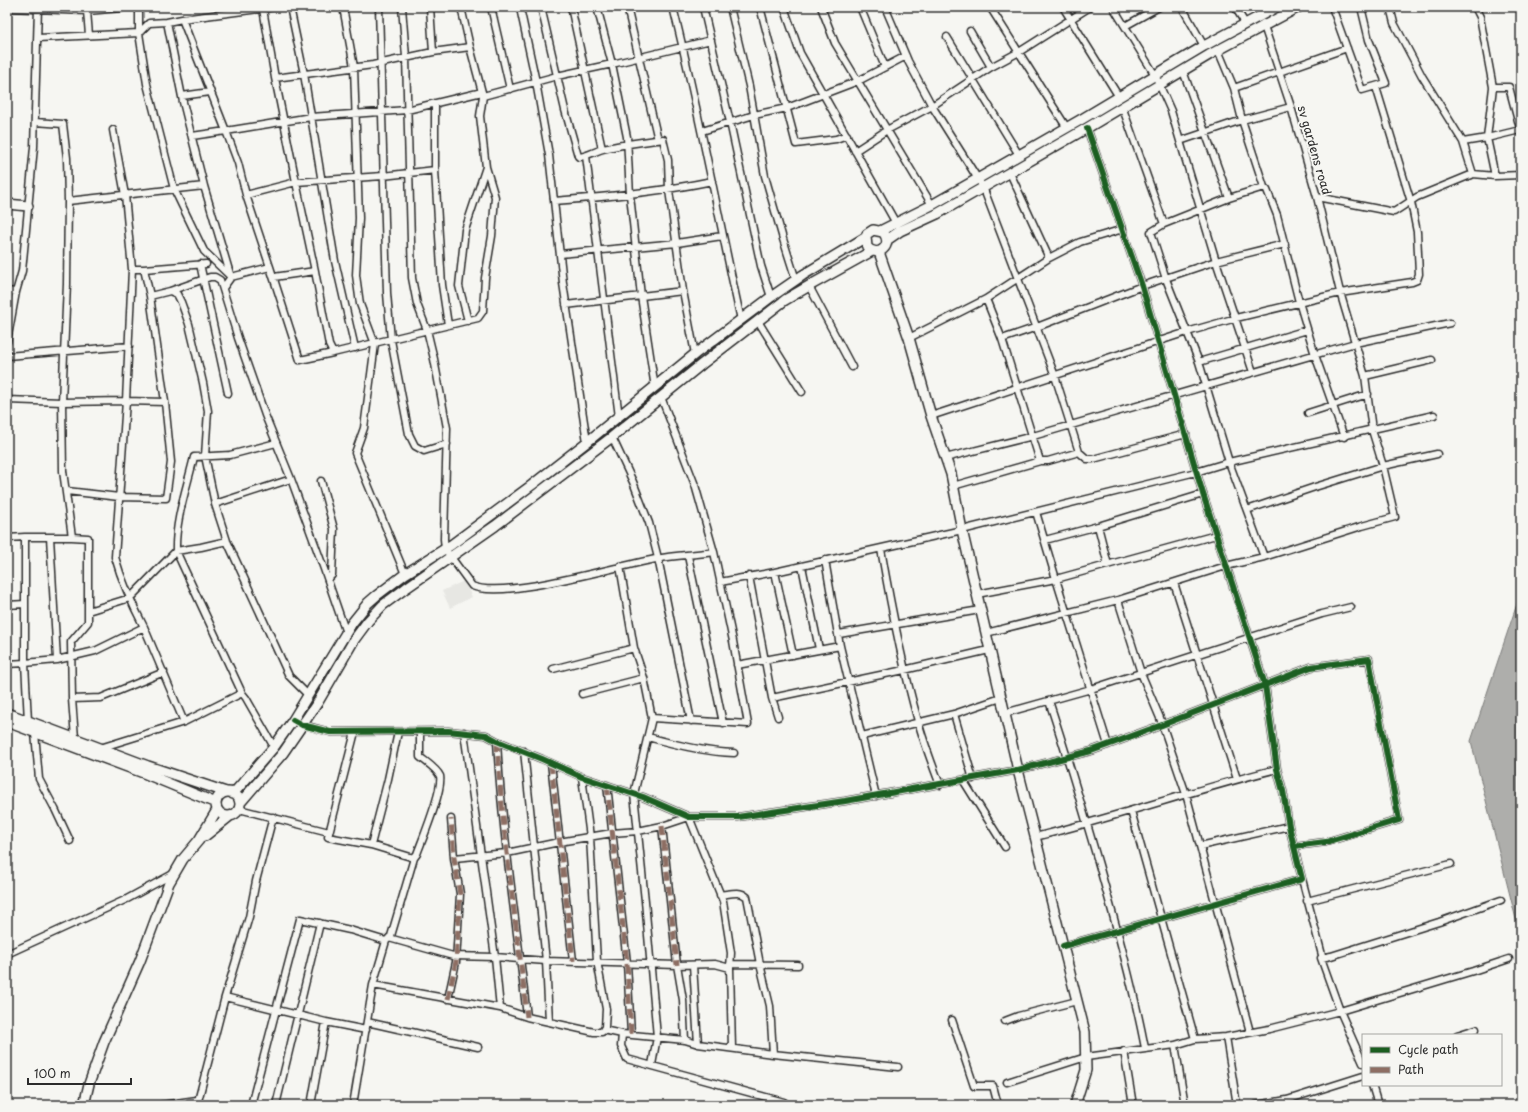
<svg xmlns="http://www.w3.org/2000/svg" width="1528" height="1112" font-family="'Playpen Sans',sans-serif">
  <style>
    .built { fill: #e7e7e3 }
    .water { fill: #aeaeab; stroke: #7a7a78 }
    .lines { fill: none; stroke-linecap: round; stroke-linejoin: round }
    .street-casing { stroke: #2b2b2b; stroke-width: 9 }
    .secondary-casing { stroke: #2b2b2b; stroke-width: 12 }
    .street { stroke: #f6f6f2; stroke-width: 6 }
    .secondary { stroke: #f6f6f2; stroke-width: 9 }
    .quiet { stroke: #8d6e63; stroke-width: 5; stroke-dasharray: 10 5; stroke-linecap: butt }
    .cycleway-casing { stroke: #f6f6f2; stroke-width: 8 }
    .cycleway { stroke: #1b5e20; stroke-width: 6 }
    .labels { text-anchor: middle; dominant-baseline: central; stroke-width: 4; stroke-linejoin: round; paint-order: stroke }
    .street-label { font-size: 12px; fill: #2b2b2b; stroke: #f6f6f2 }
  </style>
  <rect width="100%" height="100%" fill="#f6f6f2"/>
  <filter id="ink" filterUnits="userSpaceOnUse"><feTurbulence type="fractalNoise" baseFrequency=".025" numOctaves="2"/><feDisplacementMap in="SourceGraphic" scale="8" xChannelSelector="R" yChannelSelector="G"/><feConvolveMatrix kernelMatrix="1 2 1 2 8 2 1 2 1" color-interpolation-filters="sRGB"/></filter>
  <g filter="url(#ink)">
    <path class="built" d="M464,581L472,597L450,608L442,591Z"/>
    <path class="water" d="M1521,592V939L1471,741Z"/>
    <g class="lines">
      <defs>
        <path id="street" d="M139,7V33L147,84L174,189L204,251L230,276
          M290,7L304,74L335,261L355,348
          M343,7L354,67L359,218L356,275L360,304L375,344L364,428L355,453L405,574
          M379,7L387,293L391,340L409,434L415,446L424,451L447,444
          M402,7L406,57L412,278L417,304L427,330L434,359L447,428L444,539L445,549L472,586C504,600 617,566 656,559C675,555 695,555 714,552
          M430,7L433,52
          M461,7L470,47
          M491,7L510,89
          M524,7L520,8L536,82L549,155L563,283L587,442
          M541,7L565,110L578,156L579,157C588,156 595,151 603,149C622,144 643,142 663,139L668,160L669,190L683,291L695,354
          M571,7L602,149
          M627,7L658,140
          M673,7C699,111 718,216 741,320
          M703,7L730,122L761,266L771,297
          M730,7L749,86L765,176L783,239L796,280
          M760,7L796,144L836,139L847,135
          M784,7L800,53L897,225
          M821,7L835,43L932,205
          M860,7L885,67
          M885,7L908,61L932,106L983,187L1055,376L1079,452L1087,459H1093L1186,434
          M990,7L1067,128
          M1063,7L1119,97
          M1113,7L1155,75L1171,111L1216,261L1253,372
          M1182,7L1204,46
          M1235,7L1245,23
          M1332,7L1362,90L1386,83L1369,40L1361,7
          M1390,7L1394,23L1422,76L1463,142L1487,138L1493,87L1480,17L1475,7
          M7,8L87,11L122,8
          M263,9L275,78
          M87,11L89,35
          M182,19L226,131L311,117L407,110L482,92
          M1125,26L1159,7
          M970,31L991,67
          M947,37L1019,155
          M38,38L139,33L149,23L167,22
          M1218,50L1234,88L1242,120L1264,187L1267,190L1277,215L1299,302L1315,355L1344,437
          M1183,71L1229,198
          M1493,87H1509L1521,132
          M1234,88L1347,48
          M182,96L210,92
          M435,104V170L442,285L448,325
          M1122,106L1164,224
          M35,122L63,124L67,158L68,201
          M113,130L125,195L132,269L126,401L115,557C122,582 132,604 144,627
          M702,131L754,115L787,108L858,81L906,56
          M192,136L226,131L238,163L246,195
          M1180,141L1242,120L1291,107
          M1463,142L1473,174
          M855,151L887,130L932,106L991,67L1019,52L1090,7
          M586,156L619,417
          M1010,173L1049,258
          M1495,176L1487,138L1520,130
          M204,186L183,102L167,22L182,19L275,7
          M1317,197L1394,212L1417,197L1473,174L1495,176L1521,175
          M554,201C607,197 660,192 712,181
          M560,254L677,243L722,236
          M200,264L228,393
          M270,267L300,360L333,353
          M132,269H144L206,264
          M315,271L296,182L383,176L435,170
          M274,277L315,271L329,345L333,353L478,318L483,311L485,278L492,236L495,197L486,167L480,116L483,96
          M809,286L852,367
          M223,288L231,277L270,267L246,195L296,182L275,78L373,65L433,52L470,47L483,96L557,76L612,64L597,7
          M7,291L16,292L7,342
          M170,291L210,277H215L220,280L238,338L265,415L291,479L324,569L346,633
          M16,292L22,271L34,147L38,7
          M150,296L170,291L177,294L181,302L189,324L203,383L208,411L205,456L215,504L227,541L289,676L308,695
          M986,299L1002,339L1040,461
          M566,305L683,291
          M468,321L459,286L465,230L486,167
          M758,321L802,392
          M909,338L986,299L1049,258L1080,242L1123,229
          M1002,339L1037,327L1142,286L1216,261L1285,244
          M7,356L129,346
          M1199,362L1307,330
          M1365,376L1432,360
          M655,388L641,296L630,195L627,137L612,64L711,40
          M7,400L62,402L67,284L68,201L204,186L231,277
          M1308,413L1368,394
          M931,416L1187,332L1236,318L1340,293L1412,282L1417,280L1419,274L1417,232L1411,202L1376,87
          M612,437L633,482L649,523L658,558L691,721
          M945,458L1033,436L1355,343L1450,323
          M321,481L334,529L332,575L328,579
          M953,486L1040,461H1048L1079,452
          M67,491L119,497L166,498L171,462L165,402L150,296L144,269
          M215,504L291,479
          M1247,510L1315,487L1383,466L1437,454
          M1036,512L1056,579L1108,745
          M1098,526L1108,565
          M25,537H72L63,471L62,402L126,401L165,402
          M50,537L57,660
          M72,537L88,538V622L71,642L72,699L75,738
          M7,538L25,537V663L7,664
          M1045,540L1098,526L1203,494
          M881,549C891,607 902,665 918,721C924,743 932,764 940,785
          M688,556L723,723
          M1264,557L1229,462L1199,362L1166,279L1151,232L1164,224L1229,198L1264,187
          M825,560L840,646L876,796
          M620,566L634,648L644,678L652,718L634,794L645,901L657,1037L652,1065
          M802,566L819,649
          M749,576L772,698L778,717
          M720,582L775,572
          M1174,583L1237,779
          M977,594L1056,579L1216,535
          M1118,600L1141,673L1160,718L1186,794L1250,1032
          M7,605L25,604
          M88,611L130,598L176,551L201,547L227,541
          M986,633L1118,600L1226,566L1264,557L1362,526L1395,517L1383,466L1372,430L1365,376L1340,292L1317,197L1291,107L1263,23
          M839,634L980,610
          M793,655L775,572L962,530L1196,472L1229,462L1434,415
          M737,665L840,646
          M553,669L634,648
          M582,694L644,678
          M772,698L904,670L989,650
          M72,699L101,698L164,672
          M1049,701C1067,755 1083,810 1099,865C1116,925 1133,986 1145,1048
          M1005,713L1091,689L1322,614L1351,607
          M954,714L973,779
          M652,718L748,724L733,641L714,552L695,485L661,397
          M28,721L25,663L57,660L95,651L144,627L184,722L100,748
          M184,722L242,693
          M300,724L330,732L448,731L486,735L497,741L542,759L582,777L643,797L689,817H738L845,801L1018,770L1091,751L1162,725L1311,667L1369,659L1399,820L1326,842L1294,846
          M355,732L328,837L371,845L414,858
          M35,733L39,779L55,809L70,841
          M862,736L954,714L1001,698
          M648,737C676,745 704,752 734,753
          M497,741C502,834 517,925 527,1017
          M274,747L246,698L242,693L176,551C175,520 187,487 194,457L230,455L276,443
          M524,751L546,961L549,1021
          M551,763L573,961
          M963,780L1005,847
          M607,785L627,963L631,1034
          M239,809L329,832
          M1131,811L1195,1039
          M662,826L677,965L683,1000L685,1040
          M1035,837C1117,817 1196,789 1277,769
          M371,845L388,779L398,732
          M1200,846L1289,826
          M1302,879L1322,955
          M720,895C730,894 740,890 747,897L760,964L770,1006L773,1054
          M1307,901L1451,864
          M389,938L453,956L495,957L464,732
          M1063,946L1302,879L1289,826L1283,791L1277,769L1265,685L1203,494L1142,286L1087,128
          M7,954L127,899L173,874
          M730,964L798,965
          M693,965L698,1044
          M730,968L732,1048
          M373,985L386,941L391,936L414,858L417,854C423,838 443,790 440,776C437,769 426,762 420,757V732
          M225,997L326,1022L366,1030
          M448,999L456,962L460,894L454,858L451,819
          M500,1008L527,1017L594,1032H602L605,1027L606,1009L597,961L590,837L582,777
          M952,1020L974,1086H993L998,1105
          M1005,1021L1018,1016L1077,1001
          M367,1022L478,1047
          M603,1030L622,1034L685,1040L698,1044L773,1054L898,1067
          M622,1034L621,1046L627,1059L784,1102L785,1105
          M1457,1035L1476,1029
          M1226,1037L1237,1105
          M1175,1045L1185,1105
          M1124,1051L1133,1105
          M1363,1063L1340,1011L1321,958L1331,956L1439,922L1501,900
          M1007,1082L1086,1057L1175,1045L1195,1039L1226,1037L1269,1029L1340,1011L1473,971L1509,959
          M1372,1085L1378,1105
          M162,1105L197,1100
          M197,1105L225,997L249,917L256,881L273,817
          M251,1105L300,919L350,930L386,941
          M276,1105L320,923
          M311,1105L326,1022
          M353,1105L373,985L500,1008L495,957L546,961L677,965L715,964L730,968L731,953L723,901L689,817L662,826L638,831L612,833L559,842L507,853L454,858
          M1256,1105L1287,1100L1363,1076"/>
        <path id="secondary" d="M7,204L28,206
          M880,231L932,205L1082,119L1204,46L1277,7
          M887,240L900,231L937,214L1087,128L1209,55L1299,7
          M879,252L909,338L931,416L951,474L962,530L1018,770L1085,1032L1086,1070L1075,1105
          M7,713L148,766L226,792
          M7,722L146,774L216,803
          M216 804a12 12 0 1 1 24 0a12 12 0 1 1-24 0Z
          M233,794L274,747L293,720L352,623L368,603L376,596L405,574L451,545L532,485L587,442L695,354L771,297L803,275L866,237L867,234L873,230L883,232C894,245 878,259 867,247L866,237
          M240,803L283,753L318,702L354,640L368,621L383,605L406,588L495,526L537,494L612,437L702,364L785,300L809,286L872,251
          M205,836L230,816
          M84,1105L89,1084L104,1042L140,961L169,883L183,859L199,840L217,810"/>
      </defs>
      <use href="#street" class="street-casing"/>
      <use href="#secondary" class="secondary-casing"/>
      <use href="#street" class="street"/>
      <use href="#secondary" class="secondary"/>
      <path class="quiet" d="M497,741C502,834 517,925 527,1017
        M551,763L573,961
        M607,785L627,963L631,1034
        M662,826L677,965
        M448,999L456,962L460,894L454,858L451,819"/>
      <defs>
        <path id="cycleway" d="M293,720L302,725L330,732L448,731L486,735L497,741L542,759L582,777L643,797L689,817H738L845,801L1018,770L1091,751L1162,725L1311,667L1369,659L1399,820L1326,842L1294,846
          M1063,946L1302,879L1289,826L1283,791L1277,769L1265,685L1203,494L1142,286L1087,128"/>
      </defs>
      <use href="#cycleway" class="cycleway-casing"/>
      <use href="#cycleway" class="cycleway"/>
    </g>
  </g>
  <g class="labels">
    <g class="street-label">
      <text transform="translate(1315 150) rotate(74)">sv gardens road</text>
    </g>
  </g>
  <rect width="1528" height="1112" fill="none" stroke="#f6f6f2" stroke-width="24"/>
  <rect x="12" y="12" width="1504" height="1088" fill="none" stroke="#2b2b2b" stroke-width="1.5" filter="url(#ink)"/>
  <rect x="1362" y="1034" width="140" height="52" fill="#f6f6f2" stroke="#a5a5a2"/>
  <rect x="1370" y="1047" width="20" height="6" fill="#1b5e20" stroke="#a5a5a2"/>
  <text x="1398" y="1054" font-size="12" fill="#2b2b2b">Cycle path</text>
  <rect x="1370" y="1067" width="20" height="6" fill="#8d6e63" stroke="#a5a5a2"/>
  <text x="1398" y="1074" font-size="12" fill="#2b2b2b">Path</text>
  <path d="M28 1078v6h103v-6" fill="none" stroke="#2b2b2b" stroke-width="2"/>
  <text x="34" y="1078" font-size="12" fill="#2b2b2b" stroke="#f6f6f2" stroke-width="3" paint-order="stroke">100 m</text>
</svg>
